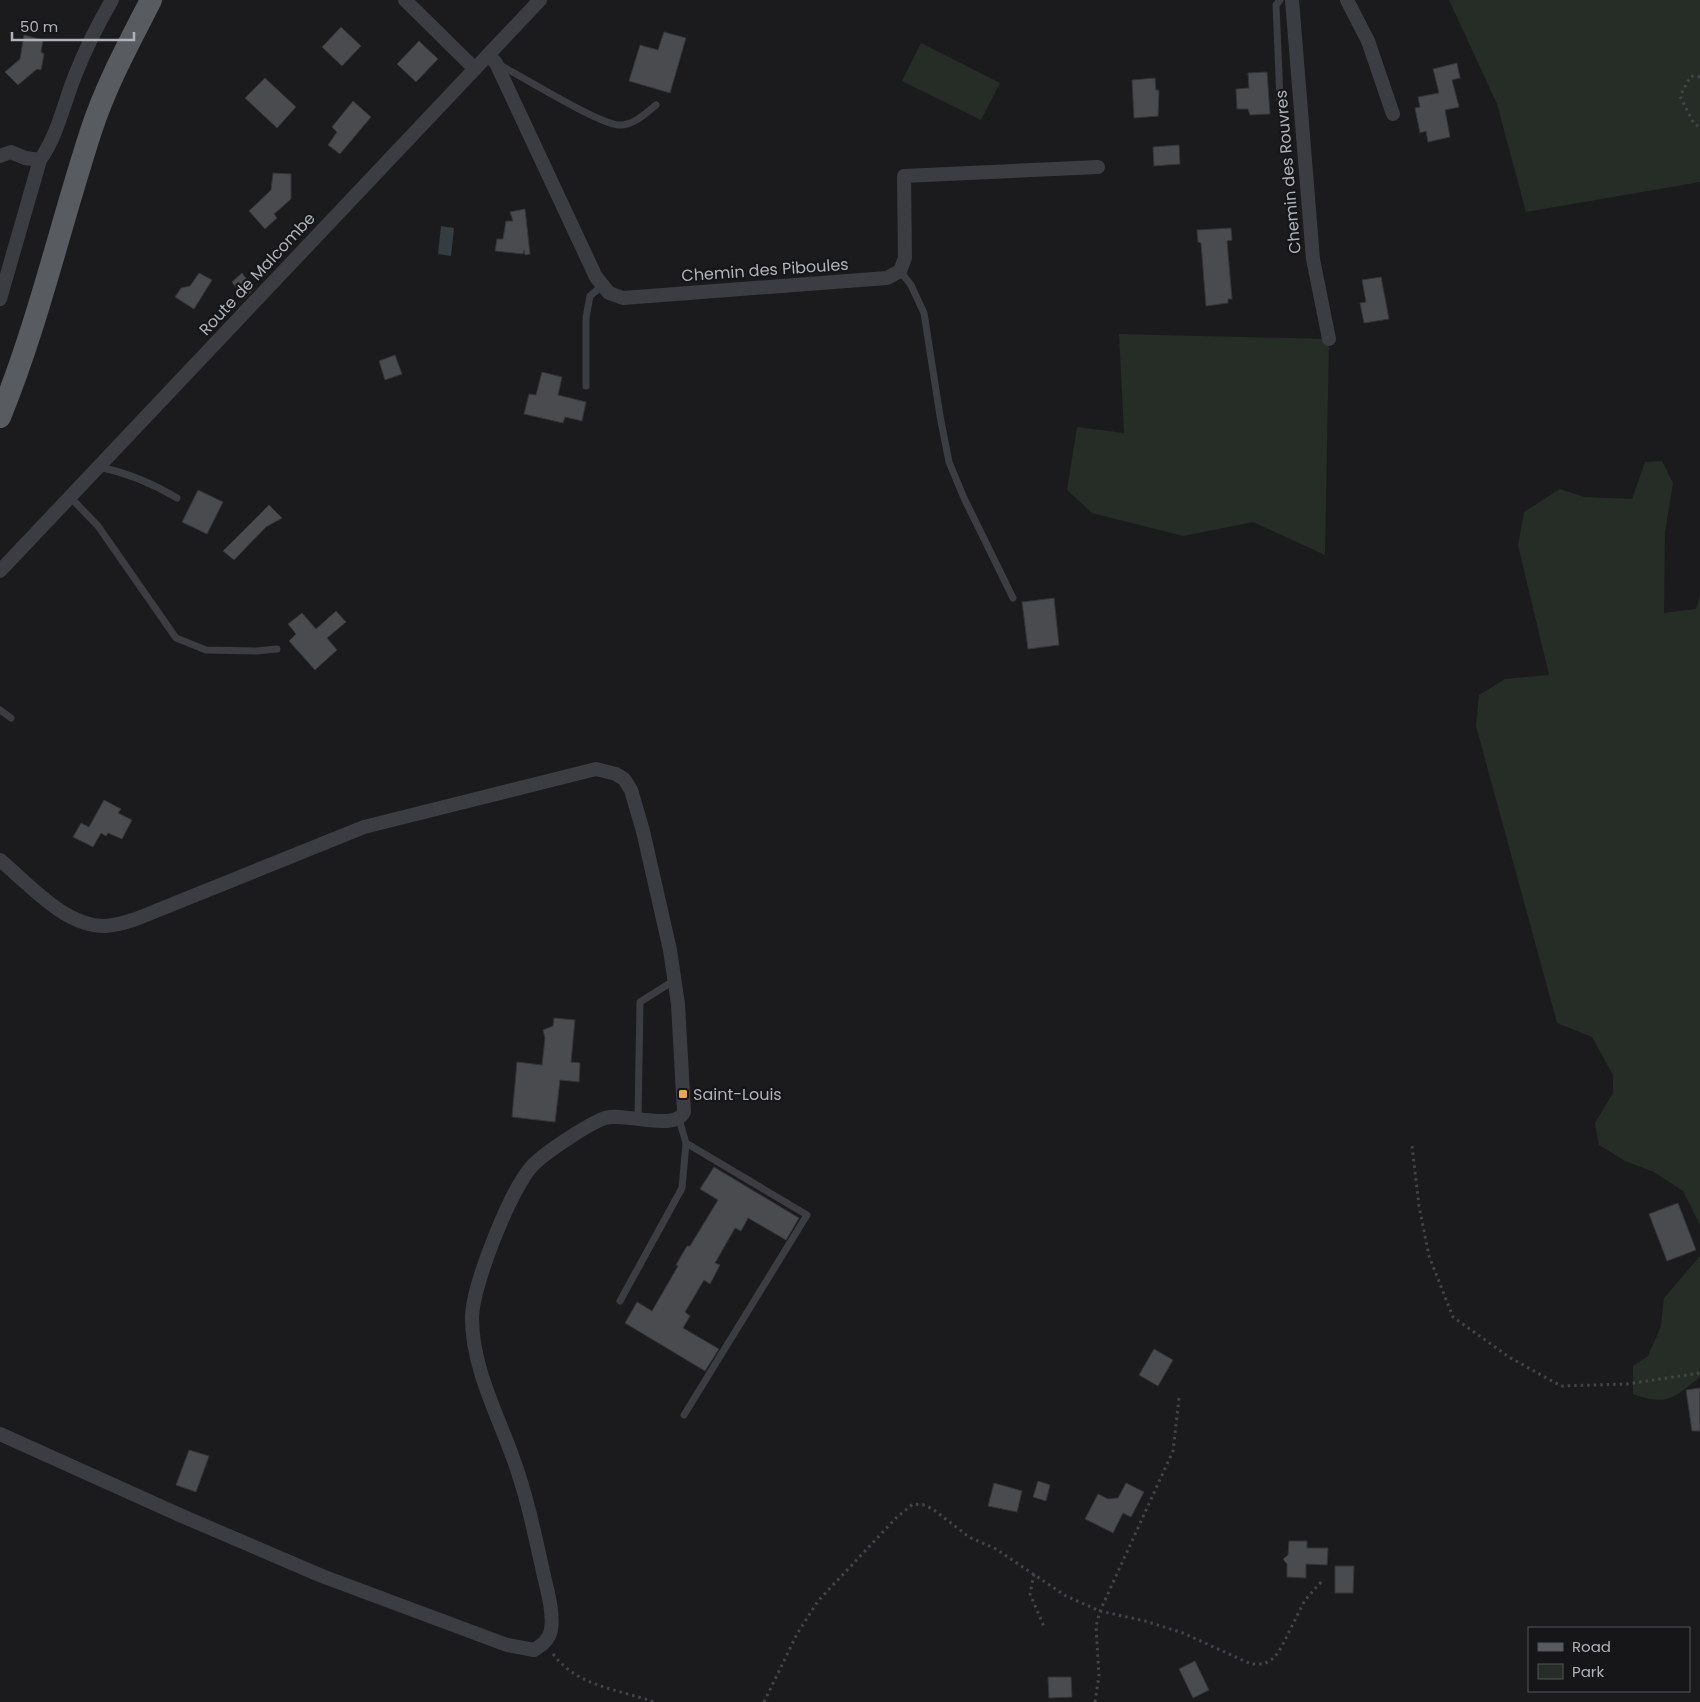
<svg xmlns="http://www.w3.org/2000/svg" width="1700" height="1702" font-family="Poppins,sans-serif">
  <style>
    .green { fill: #252d26 }
    .water { fill: #343d42 }
    .building { fill: #4a4b4f; stroke: #353539 }
    .lines { fill: none; stroke-linecap: round; stroke-linejoin: round }
    .path { stroke: #424449; stroke-width: 3; stroke-dasharray: 2.5 4; stroke-linecap: butt }
    .lane { stroke: #3c3d42; stroke-width: 7 }
    .street { stroke: #3c3d42; stroke-width: 14 }
    .primary { stroke: #585b60; stroke-width: 22 }
    .poi-dot { fill: #e4a94c; stroke: #161618; stroke-width: 2 }
    .labels { text-anchor: middle; dominant-baseline: central; stroke-width: 4.5; stroke-linejoin: round; paint-order: stroke }
    .street-label { font-size: 16px; fill: #afb3bb; stroke: #161618 }
    .poi-label { font-size: 16px; fill: #afb3bb; stroke: #161618; text-anchor: start }
  </style>
  <rect width="100%" height="100%" fill="#1b1b1d"/>
  <path class="green" d="M1449,0H1700V182L1526,212L1497,104Z
    M921,43L1000,83L981,120L902,81Z
    M1119,334L1329,339L1325,555L1253,522L1183,536L1092,513L1067,490L1077,427L1124,433Z
    M1662,461L1673,483L1665,532L1664,613L1696,609L1700,595V1225L1683,1191L1654,1172L1625,1161L1599,1145L1595,1123L1613,1093V1075L1592,1037L1557,1023L1476,726L1479,695L1505,679L1549,675L1518,545L1524,512L1560,489L1584,497L1632,499L1645,462Z
    M1700,1256V1377C1672,1399 1668,1406 1633,1394V1366L1648,1356L1661,1326L1664,1298Z"/>
  <path class="water" d="M441,226L454,228L451,256L438,254Z"/>
  <path class="building" d="M341,27L361,46L342,66L322,47Z
    M664,32L686,38L670,93L629,81L640,45L658,50Z
    M24,35L43,40L41,52L44,54L41,70L37,69L18,85L5,72L20,59Z
    M419,41L438,59L416,82L397,64Z
    M1457,63L1460,78L1452,80L1459,107L1445,110L1450,137L1428,142L1426,131L1420,133L1415,108L1420,107L1418,97L1439,93L1433,69Z
    M1267,72L1270,114L1250,115L1248,109H1237L1236,89L1249,88L1248,73Z
    M265,78L296,107L277,128L245,98Z
    M1155,78L1156,90H1159L1158,116L1134,118L1132,80Z
    M353,101L371,117L340,154L328,145L337,132L332,127Z
    M1179,145L1180,164L1154,166L1153,147Z
    M273,173L291,174V199L274,214L277,218L265,229L249,211L271,190Z
    M525,209L530,254L525,255L524,250L523,254L495,251L497,239H503L506,221H513L510,212Z
    M1231,228L1232,240L1227,241L1232,299H1228V303L1206,306L1201,243L1198,242L1197,230Z
    M199,273L212,280L194,309L175,297L181,288L190,286Z
    M242,273L254,289L244,299L232,282Z
    M1381,277L1389,319L1364,323L1360,303L1366,302L1362,280Z
    M395,355L402,374L385,380L379,361Z
    M542,372L562,377L558,395L586,402L582,421L565,417L563,423L524,414L529,394L536,395Z
    M198,490L223,502L207,534L182,522Z
    M269,505L282,518L266,527L234,560L223,551Z
    M1054,598L1059,645L1028,649L1022,602Z
    M336,611L346,622L327,638L337,650L315,670L289,641L296,634L288,624L302,613L316,629Z
    M104,800L121,809L118,813L132,820L122,839L108,833L106,836L101,833L93,847L73,837L81,823L89,827Z
    M554,1018L575,1020L571,1062L580,1063L579,1082L560,1080L555,1122L512,1117L517,1062L542,1065L545,1038L543,1030L553,1026Z
    M714,1167L799,1218L786,1240L748,1218L741,1231L735,1228L715,1263L720,1265L710,1284L704,1280L685,1312L690,1316L683,1328L719,1349L705,1371L625,1323L637,1302L652,1311L678,1266L676,1265L687,1246H690L718,1200L700,1189Z
    M1678,1203L1696,1250L1667,1261L1649,1214Z
    M1154,1349L1173,1360L1158,1386L1139,1375Z
    M1700,1388V1431H1692L1686,1390Z
    M189,1450L209,1456L196,1492L176,1485Z
    M1038,1481L1050,1485L1046,1501L1033,1497Z
    M994,1483L1022,1491L1017,1512L988,1506Z
    M1126,1483L1144,1492L1131,1517L1123,1513L1113,1533L1085,1519L1098,1494L1108,1499L1118,1498Z
    M1289,1541H1307V1548H1328L1327,1565L1306,1564V1578L1287,1577V1564L1283,1559L1288,1555Z
    M1335,1566H1354L1353,1593H1335Z
    M1195,1661L1209,1690L1193,1698L1179,1669Z
    M1048,1677H1071L1072,1697L1049,1698Z"/>
  <g class="lines">
    <path class="path" d="M1700,77L1691,76L1680,96L1693,122L1700,128
      M1412,1146L1419,1206L1429,1256L1453,1317L1509,1357L1561,1386L1627,1384L1700,1373
      M1034,1574L1030,1594L1045,1629
      M553,1654C578,1687 618,1689 654,1702
      M764,1702L797,1634L818,1601L896,1518L913,1504L925,1505L934,1510L969,1537L996,1549L1066,1596L1100,1611L1145,1621L1183,1633L1251,1664H1264L1274,1658L1281,1648L1305,1600L1322,1581
      M1095,1702L1099,1676L1096,1626L1100,1611L1173,1451L1179,1398"/>
    <path class="lane" d="M500,65C521,76 602,126 620,125C634,125 646,113 656,105
      M1280,99L1276,5L1280,0
      M900,271L911,285L924,313L940,416L949,462L964,498L1013,598
      M586,386V318L590,296L603,285
      M99,467C128,473 152,483 177,498
      M70,497L98,526L176,638L206,650L256,651L277,649
      M0,710L11,718
      M638,1118L640,1002L675,980
      M620,1301L682,1188L686,1143L679,1119
      M684,1415L807,1215L686,1143"/>
    <path class="street" d="M405,0L475,69
      M1292,0L1313,259L1329,339
      M1347,0L1368,41L1393,114
      M488,55L496,63L596,277L609,293L623,298L887,278L900,271L905,258L904,176L1098,167
      M0,156L11,152L25,158L40,160C58,135 64,102 76,73C86,48 98,24 112,0
      M0,299L40,160
      M0,571L540,0
      M0,860C29,884 65,927 106,926C116,925 127,922 136,919L364,827L596,769L616,774L624,779L631,790L643,831L670,950L678,1004L684,1112C675,1132 624,1112 605,1118C588,1124 546,1152 533,1165C511,1188 472,1286 472,1318C472,1367 497,1413 513,1458C526,1493 534,1531 542,1567C546,1587 554,1610 551,1630C549,1640 542,1645 534,1650L507,1645L322,1576L182,1516L0,1434"/>
    <path class="primary" d="M0,417C38,324 60,226 91,131C106,85 129,43 151,0"/>
  </g>
  <rect class="poi-dot" x="678" y="1089" width="10" height="10" rx="2.5"/>
  <g class="labels">
    <g class="street-label">
      <text transform="translate(1288 172) rotate(-95)">Chemin des Rouvres</text>
      <text transform="translate(765 270) rotate(-4)">Chemin des Piboules</text>
      <text transform="translate(257 274) rotate(-47)">Route de Malcombe</text>
    </g>
    <g class="poi-label">
      <text x="693" y="1094">Saint-Louis</text>
    </g>
  </g>
  <rect x="1528" y="1627" width="162" height="65" fill="#161618" stroke="#535559"/>
  <rect x="1538" y="1643" width="25" height="8" fill="#585b60" stroke="#535559"/>
  <text x="1572" y="1652" font-size="15" fill="#afb3bb">Road</text>
  <rect x="1538" y="1664" width="25" height="15" fill="#252d26" stroke="#535559"/>
  <text x="1572" y="1677" font-size="15" fill="#afb3bb">Park</text>
  <path d="M12 32v8h122v-8" fill="none" stroke="#afb3bb" stroke-width="2.5"/>
  <text x="20" y="32" font-size="15" fill="#afb3bb" stroke="#161618" stroke-width="4" paint-order="stroke">50 m</text>
</svg>
